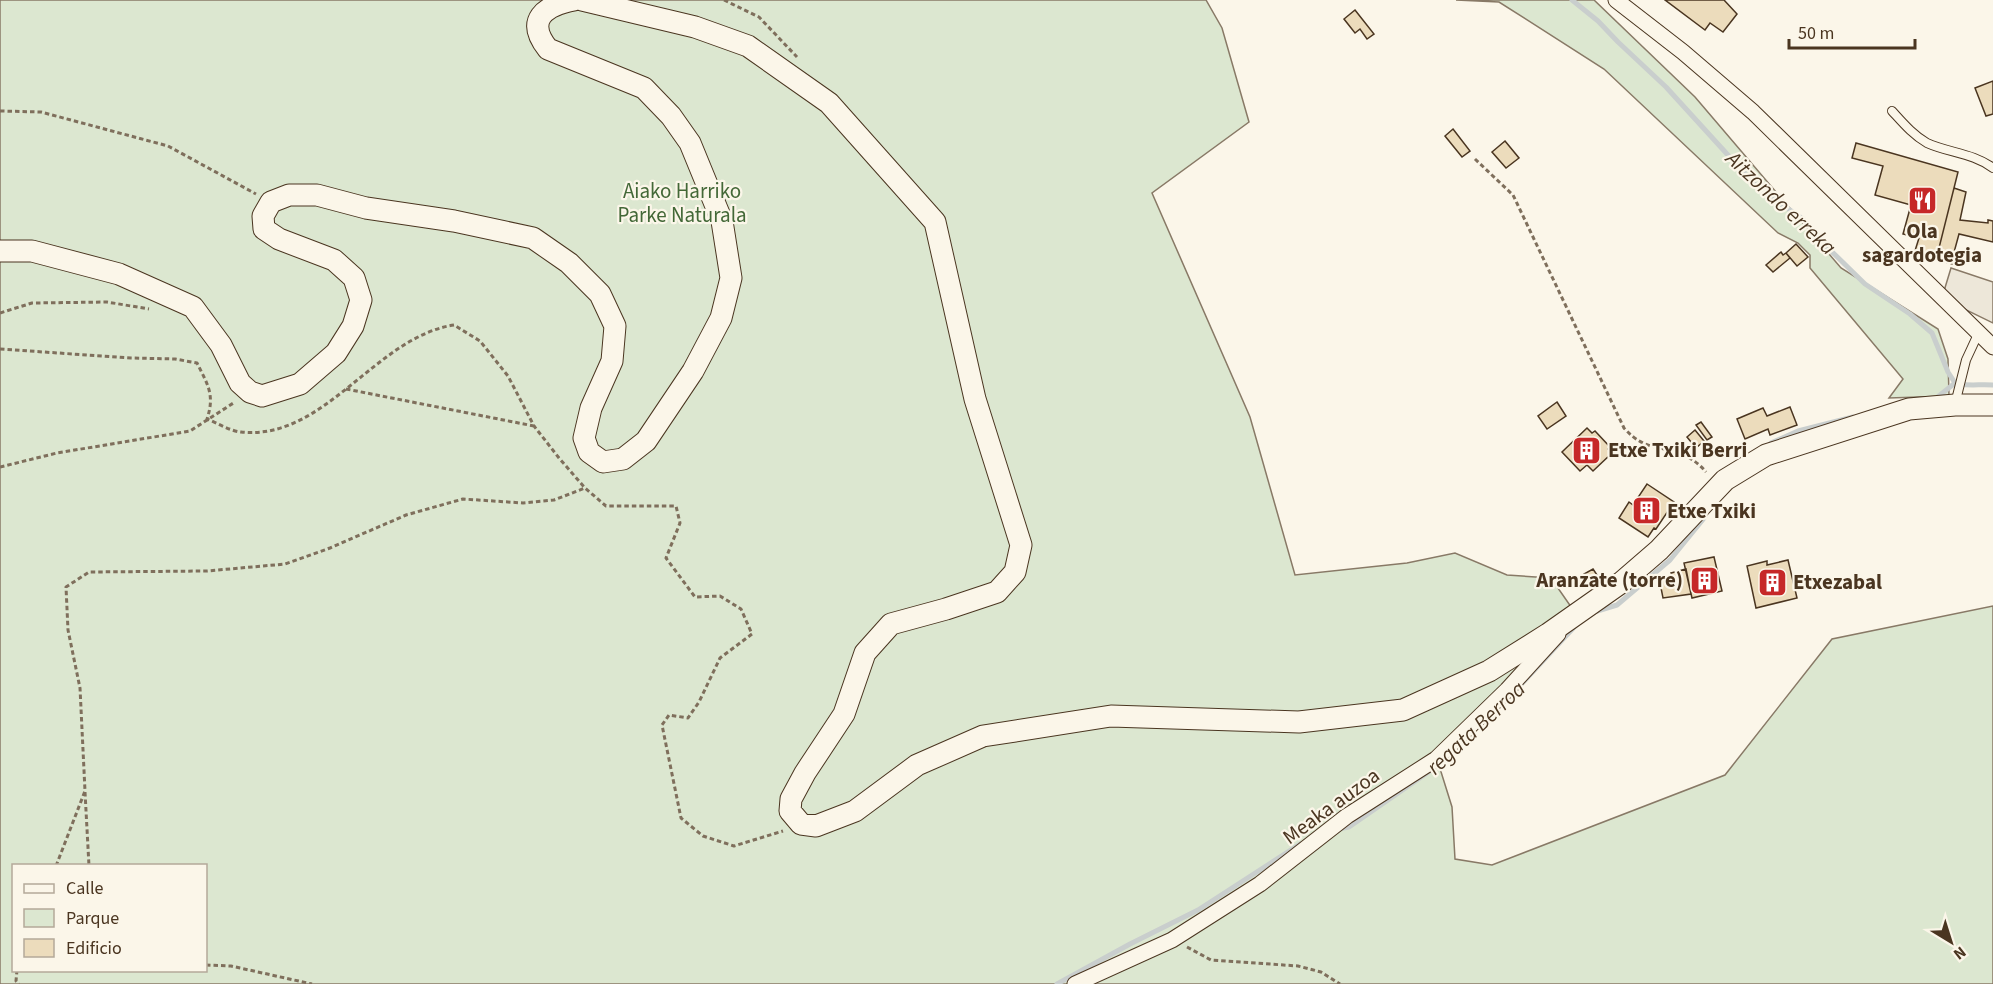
<svg xmlns="http://www.w3.org/2000/svg" width="1993" height="984" font-family="'Source Sans 3',sans-serif">
  <style>
    .green { fill: #dce7d0; stroke: #887966; stroke-width: 1.5; fill-rule: evenodd }
    .parking { fill: #ede7d9; stroke: #887966; stroke-width: 1.5 }
    .lines { fill: none; stroke-linecap: round; stroke-linejoin: round }
    .stream { stroke: #c9cecd; stroke-width: 5 }
    .building { fill: #ecdcbc; stroke: #4a3520; stroke-width: 1.5 }
    .lane-casing { stroke: #4a3520; stroke-width: 10 }
    .street-casing { stroke: #4a3520; stroke-width: 17 }
    .secondary-casing { stroke: #4a3520; stroke-width: 23 }
    .path { stroke: #7f6f5c; stroke-width: 3; stroke-dasharray: 4.5 3; stroke-linecap: butt }
    .lane { stroke: #fbf6e9; stroke-width: 8 }
    .street { stroke: #fbf6e9; stroke-width: 15 }
    .secondary { stroke: #fbf6e9; stroke-width: 21 }
    .labels { text-anchor: middle; dominant-baseline: central; stroke-width: 4.5; stroke-linejoin: round; paint-order: stroke }
    .park-label { font-size: 21px; fill: #436837; stroke: #fbf6e9 }
    .poi-label { font-size: 21px; font-weight: bold; fill: #4a3520; stroke: #fbf6e9; text-anchor: start }
    .street-label { font-size: 21px; fill: #4a3520; stroke: #fbf6e9 }
    .water-label { font-size: 22px; font-style: italic; fill: #4a3520; stroke: #fbf6e9 }
  </style>
  <rect width="100%" height="100%" fill="#fbf6e9"/>
  <path class="green" d="M0,0H1206L1222,28L1249,122L1152,193L1250,417L1295,575L1407,563L1455,553L1507,575L1551,578L1576,614L1437,759L1452,807L1455,859L1492,865L1725,775L1832,639L1993,606V984H0ZM14,866H206V970H14Z
    M1456,0H1594L1695,97L1841,268L1938,329L1948,359L1949,396L1889,398L1903,379L1810,268V255L1798,243L1778,233L1604,69L1499,2Z"/>
  <path class="parking" d="M1951,268L1993,282V323L1960,307L1944,291Z"/>
  <g class="lines">
    <path class="stream" d="M1572,0L1598,21L1618,42L1666,87L1758,188L1803,219L1823,243L1865,284L1910,314L1932,333L1948,372L1955,383
      M1959,384C1971,386 1981,384 1993,385
      M1935,399L1955,383
      M1771,443L1798,431L1853,417
      M1594,612L1617,605L1670,560L1705,517
      M1514,692L1577,624
      M1338,829L1349,827L1443,762
      M1057,984L1130,944L1198,910L1300,844"/>
  </g>
  <path class="building" d="M1665,0H1724L1737,14L1723,32L1710,23L1705,30Z
    M1355,10L1374,34L1367,39L1360,29L1355,33L1344,19Z
    M1993,81V114L1986,116L1975,88Z
    M1453,129L1470,151L1462,157L1445,136Z
    M1505,141L1519,158L1506,168L1492,152Z
    M1856,143L1958,172L1936,260L1914,254L1919,238L1903,234L1911,205L1875,195L1883,166L1852,158Z
    M1954,188L1966,192L1960,220L1988,223V220L1993,221V242L1959,234L1953,256V264L1936,260Z
    M1796,244L1808,257L1797,266L1786,253Z
    M1781,252L1783,255L1786,253L1790,258L1773,272L1766,265Z
    M1557,402L1566,416L1547,429L1538,416Z
    M1790,407L1797,425L1770,435L1768,429L1745,439L1737,419L1763,408L1767,416Z
    M1701,422L1712,437L1707,440L1696,425Z
    M1587,428L1592,433L1595,431L1610,447L1608,449L1612,453L1593,471L1587,465L1580,471L1562,452Z
    M1695,430L1704,441L1696,448L1687,437Z
    M1647,484L1674,502L1656,529L1654,528L1648,537L1619,518L1629,502L1633,505Z
    M1714,557L1722,591L1692,598L1684,563Z
    M1788,560L1797,598L1756,608L1747,566L1767,561V565Z
    M1593,569L1599,578L1590,584L1584,574Z
    M1686,569L1691,594L1663,598L1659,578L1672,575L1671,573Z"/>
  <g class="lines">
    <defs>
      <path id="lane" d="M1892,111C1903,123 1913,135 1927,143C1949,153 1973,153 1993,168
        M1955,404L1966,360L1979,332"/>
      <path id="street" d="M1616,0L1683,52L1753,112L1993,347
        M1075,984L1172,940L1260,884L1347,816L1436,759L1507,690L1558,634"/>
      <path id="secondary" d="M582,0L695,27L748,46L829,103L935,222L975,399L1021,545L1015,572L997,592L946,609L891,624L865,653L844,714L805,773L791,799L790,811L801,824L816,826L855,811L917,765L983,736L1111,716L1299,722L1403,710L1489,671L1548,634L1622,582L1659,550L1725,480L1766,455L1909,409L1955,405H1993
        M0,251H32L119,274L193,307L221,345L240,383L250,392L262,396L300,384L336,353L353,326L361,300L354,278L334,260L279,239L264,229L263,216L271,202L289,195H317L366,208L454,221L533,238L569,263L600,294L615,326L612,361L591,408L584,438L589,452L603,462L623,459L646,441L693,371L721,318L731,278L722,221L690,143L671,116L644,88L548,49C525,20 544,6 574,0"/>
    </defs>
    <use href="#lane" class="lane-casing"/>
    <use href="#street" class="street-casing"/>
    <use href="#secondary" class="secondary-casing"/>
    <path class="path" d="M724,0L759,17L797,57
      M0,111L41,112L168,146L256,194
      M1475,159L1513,195L1624,428C1646,453 1663,444 1688,457C1695,461 1701,466 1706,472
      M0,313L32,303L107,302L149,309
      M0,349L131,358L175,359L197,363C208,385 215,395 207,419C217,423 230,431 241,432C325,441 375,337 454,325L480,341L508,376L534,426L559,458L585,488L606,506H676L680,523L666,558L695,597L720,596L741,609L752,634L720,658L699,702L688,718L669,715L662,725L681,818L703,836L734,846L783,831
      M346,389L534,426
      M0,467L57,453L190,431L235,402
      M85,792L89,866
      M56,866L85,791L80,688L68,630L66,587L89,572L207,571L285,564L330,548L406,515L463,499L523,503L554,500L585,488
      M1187,947L1211,960L1298,966L1321,972L1340,984
      M206,965L231,966L312,984
      M17,970L16,981L19,984"/>
    <use href="#lane" class="lane"/>
    <use href="#street" class="street"/>
    <use href="#secondary" class="secondary"/>
  </g>
  <defs>
    <symbol id="restaurant-square" viewBox="-11 -11 22 22"><rect x="-9" y="-9" width="18" height="18" rx="4" fill="#c62828" stroke="#fbf6e9"/><path d="M-5-6h1v4h1v-4h1v4h1v-4h1v5L-1.5 .5V6h-2V.5L-5-1ZM5-6V6H3V1.5H1.5Q1.5-4 5-6Z" fill="#fff"/></symbol>
    <symbol id="building-square" viewBox="-11 -11 22 22"><rect x="-9" y="-9" width="18" height="18" rx="4" fill="#c62828" stroke="#fbf6e9"/><path d="M-4-6H4V6H1V3H-1V6H-4ZM-2.5-4.3h1.7v1.8h-1.7ZM.8-4.3h1.7v1.8H.8ZM-2.5-1h1.7V.8h-1.7ZM.8-1h1.7V.8H.8Z" fill="#fff"/></symbol>
  </defs>
  <g fill-rule="evenodd">
    <use href="#restaurant-square" x="1906" y="184" width="33" height="33"/>
    <use href="#building-square" x="1570" y="434" width="33" height="33"/>
    <use href="#building-square" x="1630" y="494" width="33" height="33"/>
    <use href="#building-square" x="1688" y="564" width="33" height="33"/>
    <use href="#building-square" x="1756" y="566" width="33" height="33"/>
  </g>
  <g class="labels">
    <g class="park-label">
      <text x="682" y="191">Aiako Harriko<tspan x="682" dy="24">Parke Naturala</tspan></text>
    </g>
    <g class="poi-label">
      <text x="1922" y="231" text-anchor="middle">Ola<tspan x="1922" dy="24">sagardotegia</tspan></text>
      <text x="1608" y="450">Etxe Txiki Berri</text>
      <text x="1667" y="511">Etxe Txiki</text>
      <text x="1683" y="580" text-anchor="end">Aranzate (torre)</text>
      <text x="1793" y="582">Etxezabal</text>
    </g>
    <g class="street-label">
      <text transform="translate(1331 806) rotate(-36)">Meaka auzoa</text>
    </g>
    <g class="water-label">
      <text transform="translate(1781 203) rotate(43)">Aitzondo erreka</text>
      <text transform="translate(1476 728) rotate(-43)">regata Berroa</text>
    </g>
  </g>
  <rect x="12" y="864" width="195" height="108" fill="#fbf6e9" stroke="#b4a999" stroke-width="1.5"/>
  <rect x="24" y="884" width="30" height="9" fill="#fbf6e9" stroke="#b4a999" stroke-width="1.5"/>
  <text x="66" y="894" font-size="18" fill="#4a3520">Calle</text>
  <rect x="24" y="909" width="30" height="18" fill="#dce7d0" stroke="#b4a999" stroke-width="1.5"/>
  <text x="66" y="924" font-size="18" fill="#4a3520">Parque</text>
  <rect x="24" y="939" width="30" height="18" fill="#ecdcbc" stroke="#b4a999" stroke-width="1.5"/>
  <text x="66" y="954" font-size="18" fill="#4a3520">Edificio</text>
  <g transform="translate(1951 942) rotate(142)" stroke="#fbf6e9" stroke-width="4.5" paint-order="stroke">
  <path d="M0-4.5L10 22L0 15L-10 22Z" fill="#4a3520"/>
  <text y="-9" font-size="16" font-weight="bold" text-anchor="middle" fill="#4a3520">N</text>
  </g>
  <path d="M1789 39v9h126v-9" fill="none" stroke="#4a3520" stroke-width="3"/>
  <text x="1798" y="39" font-size="18" fill="#4a3520" stroke="#fbf6e9" stroke-width="4.5" paint-order="stroke">50 m</text>
</svg>
